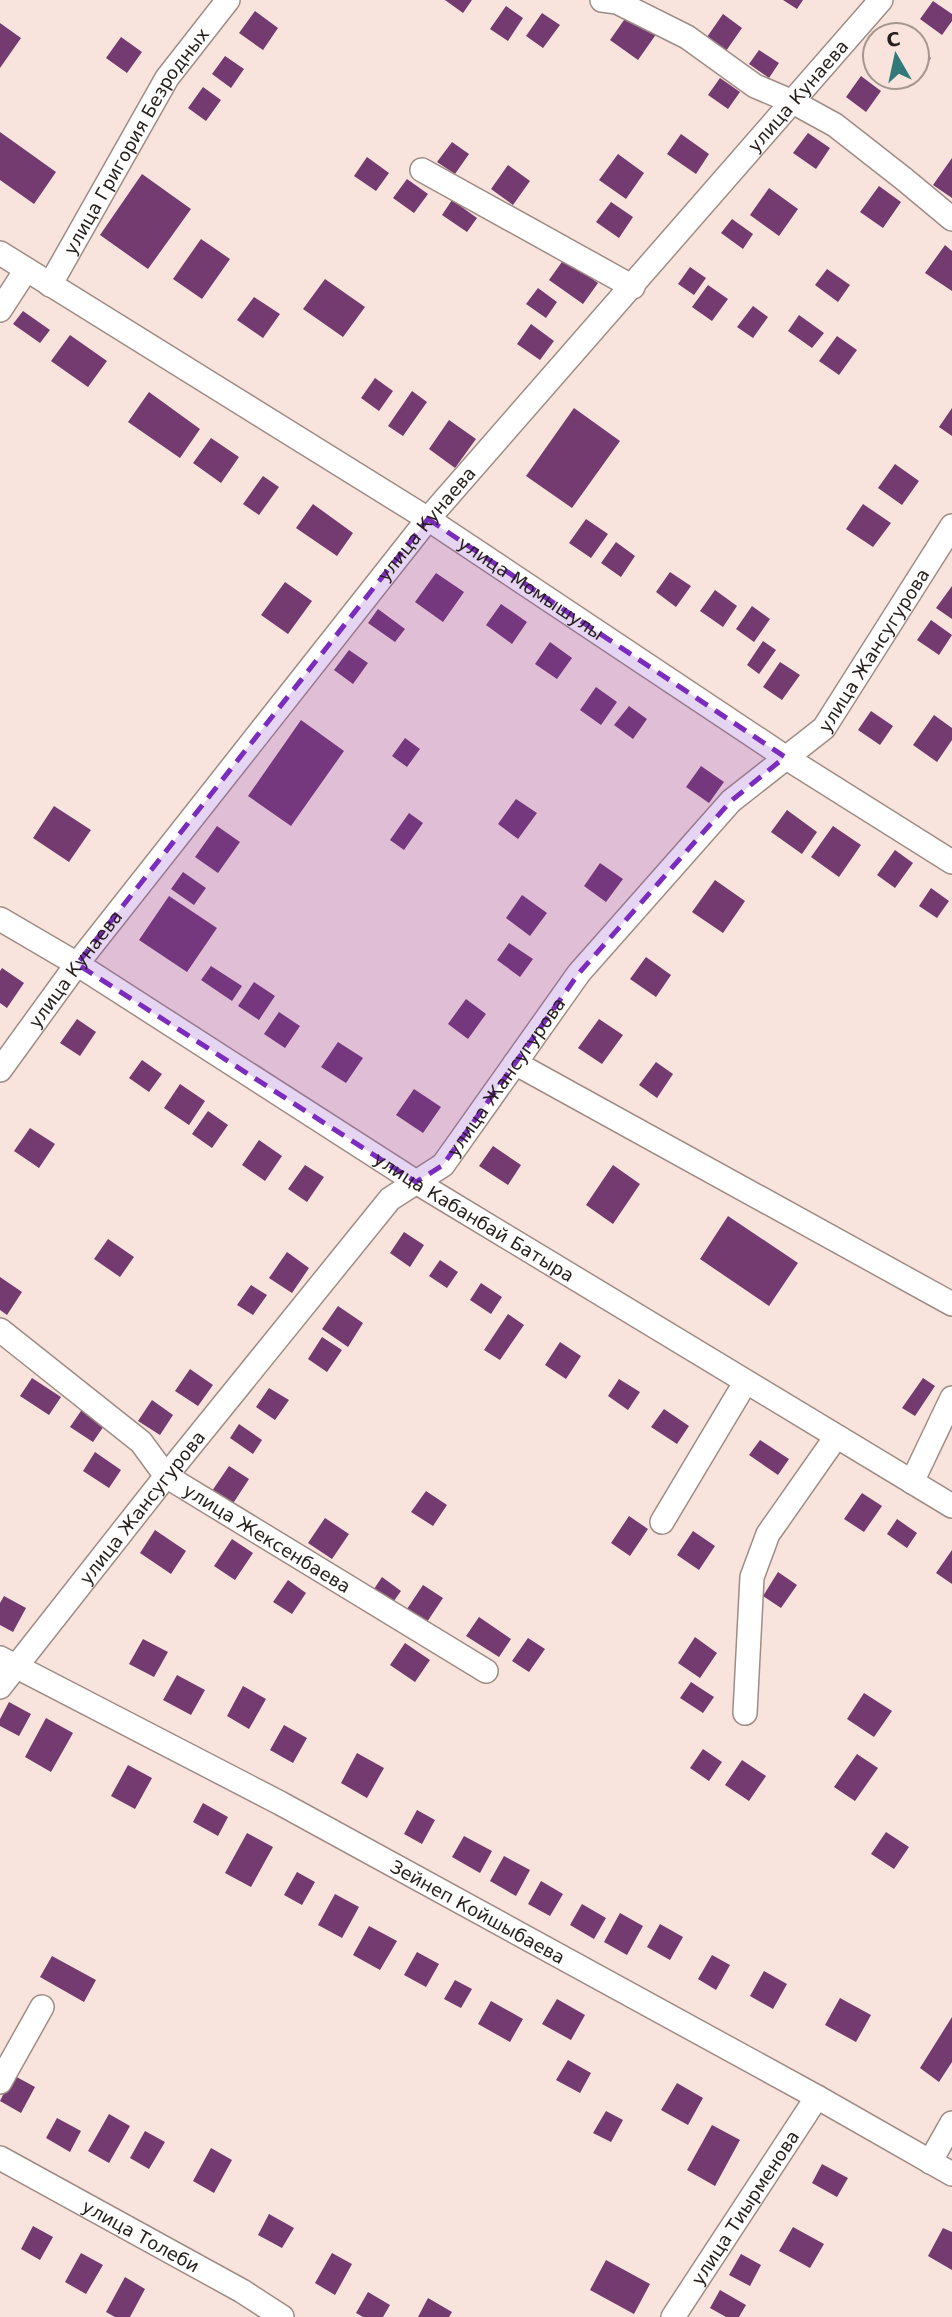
<svg xmlns="http://www.w3.org/2000/svg" width="952" height="2317" font-family="'DejaVu Sans',sans-serif">
  <style>
    .building { fill: #733b70 }
    .lines { fill: none; stroke-linecap: round; stroke-linejoin: round }
    .minor-casing { stroke: #9f8c85; stroke-width: 26 }
    .minor { stroke: #fff; stroke-width: 23 }
    .marked { fill: #7b2cbf; fill-opacity: 0.2; stroke: #7b2cbf; stroke-width: 5; stroke-dasharray: 14 9; stroke-linejoin: round }
    .labels { text-anchor: middle; dominant-baseline: central; stroke-width: 7; stroke-linejoin: round; paint-order: stroke }
    .street-label { font-size: 18px; fill: #251e1b; stroke: #f9e4dd }
  </style>
  <rect width="100%" height="100%" fill="#f9e4dd"/>
  <path class="building" d="M445,0H472L463,13Z
    M783,0H803L797,9Z
    M933,1L952,14V21L942,35L920,19Z
    M506,6L523,18L508,41L490,29Z
    M255,11L278,28L263,50L239,33Z
    M542,13L560,25L543,48L526,36Z
    M629,13L657,33L638,60L610,40Z
    M723,14L742,28L726,51L707,37Z
    M0,23L21,38L0,68Z
    M121,37L142,52L127,73L106,58Z
    M917,48L931,58L914,82L907,77H917Z
    M759,50L779,63L769,78L749,64Z
    M225,56L244,69L231,88L212,74Z
    M861,76L881,91L866,112L846,97Z
    M720,78L740,92L728,109L708,95Z
    M203,87L221,100L206,121L188,108Z
    M0,132L56,172L34,204L0,180Z
    M808,133L830,148L816,169L793,153Z
    M681,134L709,154L696,174L667,154Z
    M452,142L469,154L455,174L437,162Z
    M618,154L644,173L626,199L599,180Z
    M367,157L389,173L376,191L354,176Z
    M952,158V198L933,185Z
    M508,165L530,181L513,205L491,189Z
    M142,174L191,209L148,269L100,235Z
    M407,179L428,194L414,213L393,198Z
    M879,186L901,202L883,228L860,212Z
    M769,188L798,209L779,236L750,215Z
    M452,200L477,218L467,232L442,215Z
    M611,202L633,217L619,238L596,222Z
    M732,219L753,234L743,249L721,233Z
    M201,239L230,259L202,299L173,279Z
    M945,245L952,251V291L925,273Z
    M564,259L598,283L583,304L549,280Z
    M690,267L706,278L694,295L678,284Z
    M827,269L850,285L838,302L815,285Z
    M325,279L365,307L343,337L303,309Z
    M708,285L728,299L712,321L692,307Z
    M538,288L557,302L546,318L526,304Z
    M254,297L280,314L263,338L237,320Z
    M753,306L768,317L753,338L737,327Z
    M23,311L50,330L40,343L13,324Z
    M799,315L824,333L812,348L788,331Z
    M531,324L554,341L540,360L517,344Z
    M70,335L107,361L88,387L51,361Z
    M837,336L857,350L839,375L819,361Z
    M375,378L393,391L379,411L361,398Z
    M412,391L427,402L403,436L388,426Z
    M149,392L200,429L180,458L128,422Z
    M574,408L620,441L572,508L526,476Z
    M952,408V436L939,427Z
    M449,420L476,439L455,468L429,449Z
    M211,438L239,457L221,483L193,463Z
    M895,464L919,481L902,505L878,488Z
    M263,476L279,487L259,515L243,504Z
    M313,504L353,533L337,556L296,528Z
    M863,504L891,523L873,547L846,529Z
    M586,519L608,534L591,558L569,543Z
    M616,542L635,556L621,577L601,563Z
    M670,572L691,586L676,607L656,592Z
    M436,573L464,592L443,622L415,602Z
    M285,582L312,601L288,634L261,615Z
    M952,586V619L936,608Z
    M715,590L737,606L723,627L700,611Z
    M501,604L527,622L512,644L486,625Z
    M752,606L770,619L754,642L736,629Z
    M378,609L405,629L395,642L368,623Z
    M931,620L952,635L939,655L917,640Z
    M763,641L776,650L759,674L747,665Z
    M550,642L572,658L557,679L535,664Z
    M349,650L368,663L353,684L334,670Z
    M780,662L800,675L782,700L763,687Z
    M596,687L617,702L601,725L580,710Z
    M629,706L647,719L633,739L614,725Z
    M871,711L893,726L880,745L858,730Z
    M934,715L952,728V740L937,762L913,745Z
    M301,720L344,751L291,826L248,796Z
    M405,738L420,749L407,767L392,756Z
    M701,766L724,782L709,803L686,787Z
    M516,799L537,813L518,839L498,824Z
    M54,806L91,830L69,862L33,838Z
    M787,810L817,832L802,854L771,832Z
    M409,813L423,823L404,850L390,840Z
    M217,826L240,842L218,873L195,857Z
    M833,826L861,845L839,877L811,857Z
    M895,850L913,863L895,888L877,875Z
    M600,863L623,879L606,902L584,886Z
    M183,872L206,888L194,905L171,889Z
    M715,880L745,901L723,933L692,912Z
    M931,888L949,901L937,918L919,906Z
    M522,895L547,913L530,936L506,918Z
    M169,896L217,928L187,972L139,940Z
    M509,943L533,959L520,977L497,960Z
    M646,957L671,975L656,997L630,979Z
    M211,966L242,986L232,1001L201,980Z
    M2,968L24,983L7,1008L0,1003V971Z
    M254,982L275,996L259,1020L238,1006Z
    M466,999L486,1014L468,1039L448,1024Z
    M279,1012L300,1026L285,1048L264,1034Z
    M77,1019L96,1032L80,1056L60,1043Z
    M599,1019L623,1035L602,1064L578,1048Z
    M338,1042L363,1058L346,1083L321,1067Z
    M142,1060L162,1074L149,1092L129,1078Z
    M656,1062L673,1074L657,1098L639,1085Z
    M180,1084L205,1101L189,1125L164,1108Z
    M414,1089L441,1107L423,1133L396,1115Z
    M208,1111L228,1125L212,1148L192,1134Z
    M30,1128L55,1144L39,1168L14,1151Z
    M259,1140L282,1156L265,1181L242,1165Z
    M493,1146L521,1165L508,1185L479,1166Z
    M305,1165L324,1177L307,1202L288,1189Z
    M613,1165L640,1184L613,1224L586,1205Z
    M728,1216L798,1263L769,1306L700,1259Z
    M404,1232L424,1245L410,1267L390,1253Z
    M108,1239L134,1257L120,1277L94,1259Z
    M287,1252L309,1268L292,1293L269,1278Z
    M440,1260L458,1272L447,1288L429,1276Z
    M0,1277L22,1292L7,1315L0,1310Z
    M481,1283L502,1297L491,1314L470,1300Z
    M251,1285L267,1295L253,1315L237,1305Z
    M338,1306L363,1323L348,1347L322,1329Z
    M508,1314L524,1325L500,1360L484,1350Z
    M322,1337L342,1350L327,1372L308,1359Z
    M560,1342L581,1356L566,1379L545,1365Z
    M190,1369L213,1385L198,1406L175,1391Z
    M32,1378L61,1397L49,1415L20,1396Z
    M923,1378L935,1386L915,1416L902,1408Z
    M619,1379L640,1392L628,1410L608,1396Z
    M269,1388L289,1400L275,1420L256,1407Z
    M152,1400L173,1415L160,1435L138,1421Z
    M83,1408L106,1423L93,1442L70,1427Z
    M664,1409L689,1426L677,1444L651,1427Z
    M239,1424L262,1440L253,1454L230,1438Z
    M760,1440L789,1459L778,1475L749,1455Z
    M95,1452L121,1470L109,1488L83,1471Z
    M229,1466L249,1479L232,1505L212,1491Z
    M426,1491L447,1505L433,1526L411,1512Z
    M862,1493L882,1506L864,1532L844,1519Z
    M629,1516L648,1529L630,1556L611,1543Z
    M325,1518L349,1534L332,1559L308,1543Z
    M897,1519L917,1533L907,1548L887,1534Z
    M155,1530L186,1551L171,1574L140,1553Z
    M693,1531L715,1546L699,1570L677,1555Z
    M232,1539L253,1553L235,1580L214,1566Z
    M952,1550V1584L936,1573Z
    M778,1572L797,1585L781,1608L763,1596Z
    M382,1577L401,1591L391,1605L372,1592Z
    M288,1580L306,1593L292,1614L273,1602Z
    M423,1585L443,1598L427,1622L407,1609Z
    M4,1596L26,1608L13,1632L0,1625V1603Z
    M479,1617L511,1639L499,1657L466,1636Z
    M695,1637L717,1653L700,1678L678,1663Z
    M528,1638L545,1649L529,1672L512,1661Z
    M143,1639L168,1652L154,1677L129,1664Z
    M405,1643L430,1660L415,1682L390,1665Z
    M177,1675L205,1690L191,1715L163,1700Z
    M691,1682L714,1697L703,1713L680,1698Z
    M243,1686L266,1699L249,1729L227,1716Z
    M864,1693L892,1711L874,1737L847,1719Z
    M9,1702L31,1714L19,1736L0,1726V1719Z
    M46,1718L73,1733L51,1772L25,1757Z
    M284,1725L307,1738L293,1763L270,1750Z
    M703,1749L722,1762L709,1781L690,1768Z
    M357,1753L384,1768L367,1798L341,1783Z
    M857,1754L878,1768L855,1801L834,1787Z
    M742,1760L766,1776L749,1801L725,1785Z
    M128,1765L152,1778L135,1809L111,1796Z
    M203,1803L228,1817L218,1836L193,1822Z
    M417,1810L435,1820L422,1844L404,1834Z
    M886,1832L909,1847L894,1869L871,1854Z
    M247,1833L273,1847L251,1887L225,1873Z
    M464,1836L492,1851L480,1873L452,1857Z
    M504,1856L530,1870L516,1896L490,1881Z
    M297,1872L315,1882L302,1905L284,1895Z
    M541,1881L563,1894L550,1916L528,1904Z
    M335,1894L359,1907L342,1938L318,1925Z
    M582,1904L606,1918L594,1939L570,1925Z
    M620,1913L643,1926L627,1955L604,1942Z
    M660,1924L683,1937L670,1960L647,1947Z
    M369,1926L397,1941L380,1970L353,1955Z
    M417,1952L439,1964L426,1987L404,1975Z
    M712,1955L730,1965L716,1990L698,1979Z
    M52,1956L96,1980L84,2002L40,1977Z
    M764,1971L787,1984L773,2009L750,1996Z
    M455,1980L472,1989L461,2008L444,1999Z
    M840,1998L871,2015L856,2042L825,2025Z
    M557,1999L585,2015L571,2040L542,2024Z
    M491,2001L523,2019L510,2042L478,2024Z
    M952,2017V2062L939,2082L920,2068Z
    M568,2060L591,2073L580,2093L556,2080Z
    M13,2075L35,2087L21,2113L0,2101Z
    M677,2083L703,2098L688,2125L661,2110Z
    M606,2111L623,2120L611,2142L593,2133Z
    M109,2114L130,2126L109,2163L88,2151Z
    M57,2118L81,2131L70,2152L46,2138Z
    M712,2125L740,2140L715,2186L687,2170Z
    M145,2131L165,2142L149,2169L130,2158Z
    M211,2148L232,2160L214,2193L193,2181Z
    M822,2164L848,2178L837,2197L812,2183Z
    M269,2214L294,2228L282,2248L258,2235Z
    M33,2226L53,2237L40,2260L21,2249Z
    M793,2227L824,2244L810,2268L779,2251Z
    M943,2228L952,2232V2270L928,2256Z
    M81,2253L103,2265L86,2294L65,2282Z
    M332,2253L352,2264L335,2295L315,2283Z
    M741,2254L761,2265L750,2286L729,2275Z
    M606,2260L650,2284L634,2314L590,2290Z
    M125,2277L145,2289L130,2317H115L106,2312Z
    M720,2290L746,2305L739,2317H726L710,2308Z
    M368,2292L390,2305L383,2317H363L356,2313Z
    M428,2298L452,2312L449,2317H418Z"/>
  <g class="lines">
    <defs>
      <g id="minor">
        <path d="M602,0L617,2L687,37L755,86L793,102L835,125L904,179L952,219"/>
        <path d="M422,170L633,287"/>
        <path id="s1" d="M0,253L428,519L785,757L952,862"/>
        <path id="s2" d="M50,285L167,78L228,0"/>
        <path d="M0,310L26,270"/>
        <path id="s3" d="M0,919L77,964L416,1182L952,1506"/>
        <path d="M515,1063L952,1304"/>
        <path id="s4" d="M0,1070L77,964L428,519L881,0"/>
        <path id="s5" d="M0,1330L141,1442L166,1476L486,1671"/>
        <path d="M912,1482L952,1398"/>
        <path d="M662,1522L745,1383"/>
        <path id="s6" d="M0,1658L280,1803L817,2097L952,2174"/>
        <path id="s7" d="M0,1687L166,1476L390,1199L443,1165L579,973L731,801L824,728L952,526"/>
        <path d="M745,1713L752,1577L768,1534L836,1437"/>
        <path d="M0,2082L42,2007"/>
        <path id="s8" d="M0,2158L242,2291L282,2317"/>
        <path d="M930,2162L952,2123"/>
        <path id="s9" d="M673,2317L817,2097"/>
      </g>
    </defs>
    <use href="#minor" class="minor-casing"/>
    <use href="#minor" class="minor"/>
  </g>
  <path class="marked" d="M428,519L785,757L731,801L579,973L443,1165L416,1182L77,964Z"/>
  <g class="labels">
    <g class="street-label">
      <text stroke="none"><textPath href="#s4" startOffset="1260">улица Кунаева</textPath></text>
      <text stroke="none"><textPath href="#s2" startOffset="168">улица Григория Безродных</textPath></text>
      <text stroke="none"><textPath href="#s4" startOffset="693">улица Кунаева</textPath></text>
      <text stroke="none"><textPath href="#s1" startOffset="628">улица Момышулы</textPath></text>
      <text stroke="none"><textPath href="#s7" startOffset="1363">улица Жансугурова</textPath></text>
      <text stroke="none"><textPath href="#s4" startOffset="126">улица Кунаева</textPath></text>
      <text stroke="none"><textPath href="#s7" startOffset="796">улица Жансугурова</textPath></text>
      <text stroke="none"><textPath href="#s3" startOffset="560">улица Кабанбай Батыра</textPath></text>
      <text stroke="none"><textPath href="#s7" startOffset="229">улица Жансугурова</textPath></text>
      <text stroke="none"><textPath href="#s5" startOffset="341">улица Жексенбаева</textPath></text>
      <text stroke="none"><textPath href="#s6" startOffset="541">Зейнеп Койшыбаева</textPath></text>
      <text stroke="none"><textPath href="#s9" startOffset="131">улица Тиырменова</textPath></text>
      <text stroke="none"><textPath href="#s8" startOffset="161">улица Толеби</textPath></text>
    </g>
  </g>
  <g transform="translate(896 56) rotate(351)"><circle r="33" fill="#f9e4dd" stroke="#a4958f" stroke-width="2"/>
  <path d="M0-5L12 26L0 18L-12 26Z" fill="#317a79"/>
  <text y="-10" font-size="19" font-weight="bold" text-anchor="middle" fill="#251e1b">С</text>
  </g>
</svg>
